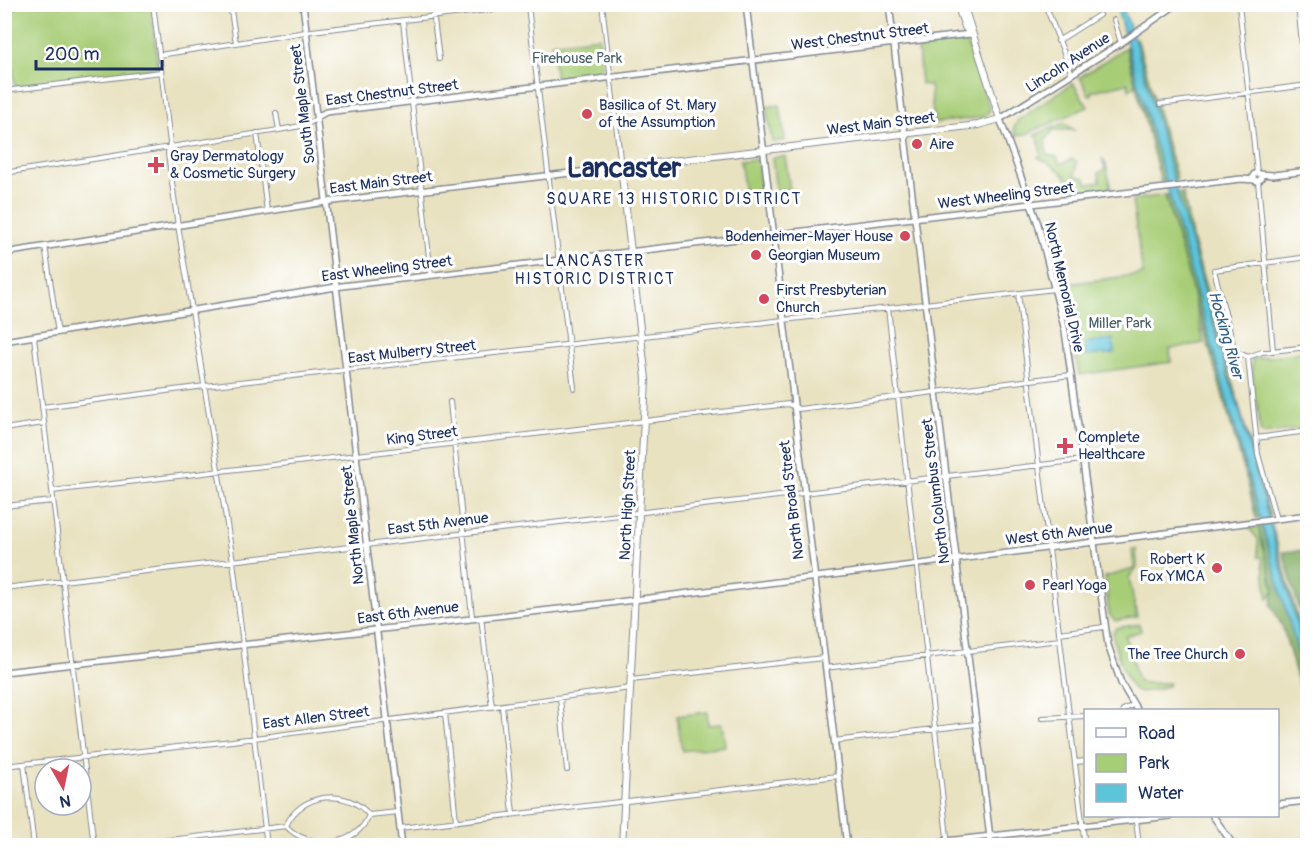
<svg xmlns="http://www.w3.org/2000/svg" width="1312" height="850" font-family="Pangolin,sans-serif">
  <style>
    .green { fill: #a8cd77; stroke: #627e6a; stroke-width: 1.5 }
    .forest { fill: #86b068; stroke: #507063; stroke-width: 1.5 }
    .water { fill: #5dc5da; stroke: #3c7a9c; stroke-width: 1.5 }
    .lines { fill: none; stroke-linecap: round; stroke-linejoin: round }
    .street-casing { stroke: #828890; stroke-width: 6 }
    .secondary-casing { stroke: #828890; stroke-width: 8 }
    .primary-casing { stroke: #828890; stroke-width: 8 }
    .highway-casing { stroke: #828890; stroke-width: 8 }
    .street { stroke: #fff; stroke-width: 4 }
    .secondary { stroke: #fff; stroke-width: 5 }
    .primary { stroke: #fff; stroke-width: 5 }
    .highway { stroke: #fff; stroke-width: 6 }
    .poi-dot { fill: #d1495b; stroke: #fff; stroke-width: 2 }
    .labels { text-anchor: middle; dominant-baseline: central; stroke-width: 6; stroke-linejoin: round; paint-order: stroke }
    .street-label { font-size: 15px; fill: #1b2f5e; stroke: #fff }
    .park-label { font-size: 15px; fill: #455e66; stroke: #fff }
    .poi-label { font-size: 15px; fill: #1b2f5e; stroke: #fff; text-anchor: start }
    .neighbourhood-label { font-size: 16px; letter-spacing: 1.5px; fill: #1b2f5e; stroke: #fff }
    .water-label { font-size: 16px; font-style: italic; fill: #2f5c83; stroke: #fff }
    .town-label { font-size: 27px; font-weight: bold; fill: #1b2f5e; stroke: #fff }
  </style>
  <rect width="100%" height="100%" fill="#fff"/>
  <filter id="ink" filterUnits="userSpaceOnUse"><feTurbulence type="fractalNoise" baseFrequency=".0167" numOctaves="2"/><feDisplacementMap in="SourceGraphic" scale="12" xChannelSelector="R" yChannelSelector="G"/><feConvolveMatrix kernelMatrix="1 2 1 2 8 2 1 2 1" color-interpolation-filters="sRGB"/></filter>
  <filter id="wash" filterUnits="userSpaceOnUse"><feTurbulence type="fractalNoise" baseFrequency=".008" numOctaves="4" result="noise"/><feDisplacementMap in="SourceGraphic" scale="24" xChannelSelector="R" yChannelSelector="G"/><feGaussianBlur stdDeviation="1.35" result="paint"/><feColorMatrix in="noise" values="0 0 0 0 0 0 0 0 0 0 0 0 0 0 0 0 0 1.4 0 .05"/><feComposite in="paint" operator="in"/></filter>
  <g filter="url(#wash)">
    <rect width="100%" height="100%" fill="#e9e2c1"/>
    <path class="green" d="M23,5H151L158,68L15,87L5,17L8,11Z
      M599,37L603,74L556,79L551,43Z
      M953,42L967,43L990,110L984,117L934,123L930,85L921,84L918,48Z
      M1126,47L1135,83L1133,88L1129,89L1128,83L1092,91V95H1089L1080,77Z
      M1073,83L1088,107L1026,134L1016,136L1014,128L1018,120Z
      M780,105L785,140L772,142L766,107Z
      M1064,123L1074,130H1053L1045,141L1047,155L1057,157L1060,164L1072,159L1077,162L1075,176L1085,178L1088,184L1100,182L1099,173L1105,169L1102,158L1106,164L1111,190L1069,195L1072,193C1069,173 1054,166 1038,157L1041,155L1038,137L1035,135Z
      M785,156L790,190L776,191L772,158Z
      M757,159L761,191L745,193L740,161Z
      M1165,195L1187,268L1204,343L1170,349L1171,362L1079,375L1073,336L1060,285L1143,274L1132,200Z
      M1307,351V428L1263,434L1260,431L1257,401H1254L1252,359Z
      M1258,527L1274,589L1268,599L1262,557H1258V539L1249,528Z
      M1132,549H1136L1137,568L1129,577L1137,617L1115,621L1109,614L1105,577L1134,569Z
      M1139,624L1141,631L1125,636L1138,680L1143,683H1169L1168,686C1159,688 1144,694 1136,691C1127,687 1113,643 1113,633L1116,628Z
      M707,712L708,725L722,724L725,746L682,751L677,716Z"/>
    <path class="forest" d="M1137,38L1177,179L1161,182L1126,47Z
      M1183,193L1193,241L1270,516L1256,518L1247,480L1165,195Z
      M1272,525L1307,652V713L1283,628L1271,605L1274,589L1258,527Z
      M1307,550V621L1303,622L1283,552Z"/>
    <path class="water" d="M1116,5H1122L1136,44L1227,373L1237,401L1307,662V685Z
      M1113,339L1114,353L1086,356L1085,343Z"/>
  </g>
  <g filter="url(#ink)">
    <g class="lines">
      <defs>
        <path id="street" d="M153,4L170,143L168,153L177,219L233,561L267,846
          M230,4L236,43
          M432,4L439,59
          M602,4L621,167
          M1045,4L1072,74
          M1239,4L1257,173
          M1298,4L1306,85
          M528,6L574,388
          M1114,20L1121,43
          M403,21L431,275
          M1058,41L1099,15
          M159,55L312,31L537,4
          M4,91L161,72
          M1160,104L1308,85
          M276,113L279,130
          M257,133L267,211
          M4,173L279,130L306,125L316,119
          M1258,181L1273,351
          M4,240L6,252
          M45,246L58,333
          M1018,293L1085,846
          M888,308L948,846
          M34,337L94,846
          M1248,357L1237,352L1233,344L1214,270L1308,257
          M1248,357L1258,454L1276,519
          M1248,357L1262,352L1308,347
          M450,402L472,617
          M42,407L205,386L1055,289
          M4,429L44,423
          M1256,438L1308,431
          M52,491L788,404L799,409L1071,375
          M4,506L53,501
          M4,588L1082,460
          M481,617L492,707
          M1059,633L1104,627
          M825,668L1060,640
          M631,680L823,658
          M560,698L567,770
          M502,706L513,814
          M1123,710L1133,705
          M445,713L456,821
          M1042,718L1086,716
          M834,741L976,724
          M1075,762L1086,761
          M24,764L34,846
          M4,766L232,741L631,688
          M369,815L398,812
          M1136,819L1139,846
          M286,826C308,850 356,849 369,815
          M286,826C300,793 347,787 369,815
          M400,828L838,776
          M120,846L286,826"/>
        <path id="secondary" d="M303,4L402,846
          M746,4L847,846
          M889,4L991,846
          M4,9L17,4
          M317,117L326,112L970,34
          M1253 177a4 4 0 1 1 8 0a4 4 0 1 1-8 0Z
          M1260,174L1273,175L1308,171
          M4,341L342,286L1241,179L1255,180
          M4,672L594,605L1308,515
          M1278,804L1308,801
          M901,846L1170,816"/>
        <path id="primary" d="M4,253L326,202L621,167
          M1137,710L1121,683L1108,645L1065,331L1038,224L1000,119L1121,43L1177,4
          M1213,816L1234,846"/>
        <path id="highway" d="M957,4L965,27L970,33
          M622,846L646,379L621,167L978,125L1000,119L963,4"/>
      </defs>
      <use href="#street" class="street-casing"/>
      <use href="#secondary" class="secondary-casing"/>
      <use href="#primary" class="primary-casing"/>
      <use href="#highway" class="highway-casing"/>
      <use href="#street" class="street"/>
      <use href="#secondary" class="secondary"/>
      <use href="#primary" class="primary"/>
      <use href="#highway" class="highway"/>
    </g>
  </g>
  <g class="poi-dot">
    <circle cx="587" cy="114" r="6"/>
    <circle cx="917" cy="144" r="6"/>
    <path d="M153 156h6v6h6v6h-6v6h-6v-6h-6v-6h6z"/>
    <circle cx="905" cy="236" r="6"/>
    <circle cx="756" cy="255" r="6"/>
    <circle cx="764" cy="299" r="6"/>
    <path d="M1062 437h6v6h6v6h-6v6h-6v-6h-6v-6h6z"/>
    <circle cx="1217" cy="568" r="6"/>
    <circle cx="1030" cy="585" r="6"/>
    <circle cx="1240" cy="654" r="6"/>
  </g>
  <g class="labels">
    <g class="street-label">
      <text transform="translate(860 37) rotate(-7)">West Chestnut Street</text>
      <text transform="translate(1068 63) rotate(-33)">Lincoln Avenue</text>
      <text transform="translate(392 93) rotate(-7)">East Chestnut Street</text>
      <text transform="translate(303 104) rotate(-97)">South Maple Street</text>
      <text transform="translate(881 124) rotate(-7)">West Main Street</text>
      <text transform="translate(381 183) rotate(-7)">East Main Street</text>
      <text transform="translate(1006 196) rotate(-7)">West Wheeling Street</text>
      <text transform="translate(387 269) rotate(-7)">East Wheeling Street</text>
      <text transform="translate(1064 287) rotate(77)">North Memorial Drive</text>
      <text transform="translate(412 352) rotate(-6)">East Mulberry Street</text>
      <text transform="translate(422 436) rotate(-7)">King Street</text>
      <text transform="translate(936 491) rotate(-97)">North Columbus Street</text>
      <text transform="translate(792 500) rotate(-97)">North Broad Street</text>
      <text transform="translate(628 505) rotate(-87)">North High Street</text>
      <text transform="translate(438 524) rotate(-7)">East 5th Avenue</text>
      <text transform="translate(353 525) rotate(-96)">North Maple Street</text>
      <text transform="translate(1059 534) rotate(-7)">West 6th Avenue</text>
      <text transform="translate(408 613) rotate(-7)">East 6th Avenue</text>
      <text transform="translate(316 718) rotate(-7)">East Allen Street</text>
    </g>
    <g class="park-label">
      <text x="577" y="58">Firehouse Park</text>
      <text x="1120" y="323">Miller Park</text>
    </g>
    <g class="poi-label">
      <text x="599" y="105">Basilica of St. Mary<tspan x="599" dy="17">of the Assumption</tspan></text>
      <text x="929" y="144">Aire</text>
      <text x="170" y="156">Gray Dermatology<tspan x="170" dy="17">&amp; Cosmetic Surgery</tspan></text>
      <text x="893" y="236" text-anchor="end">Bodenheimer-Mayer House</text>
      <text x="768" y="255">Georgian Museum</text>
      <text x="776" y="290">First Presbyterian<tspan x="776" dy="17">Church</tspan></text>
      <text x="1078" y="437">Complete<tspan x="1078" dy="17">Healthcare</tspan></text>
      <text x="1205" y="559" text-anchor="end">Robert K<tspan x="1205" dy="17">Fox YMCA</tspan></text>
      <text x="1042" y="585">Pearl Yoga</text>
      <text x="1228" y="654" text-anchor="end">The Tree Church</text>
    </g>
    <g class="neighbourhood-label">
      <text x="674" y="199">SQUARE 13 HISTORIC DISTRICT</text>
      <text x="595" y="261">LANCASTER<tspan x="595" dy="18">HISTORIC DISTRICT</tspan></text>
    </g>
    <g class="water-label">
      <text transform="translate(1226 335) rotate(74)">Hocking River</text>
    </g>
    <g class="town-label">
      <text x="624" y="168">Lancaster</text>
    </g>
  </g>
  <rect width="1312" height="850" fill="none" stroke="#fff" stroke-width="24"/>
  <rect x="1084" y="709" width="195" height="108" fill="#ffffff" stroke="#a4acbf" stroke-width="1.5"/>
  <rect x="1096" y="728" width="30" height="9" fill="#ffffff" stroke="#a4acbf" stroke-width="1.5"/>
  <text x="1138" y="739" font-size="18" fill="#1b2f5e">Road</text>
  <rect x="1096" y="754" width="30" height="18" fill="#a8cd77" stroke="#a4acbf" stroke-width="1.5"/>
  <text x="1138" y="769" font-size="18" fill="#1b2f5e">Park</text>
  <rect x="1096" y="784" width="30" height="18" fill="#5dc5da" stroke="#a4acbf" stroke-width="1.5"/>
  <text x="1138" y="799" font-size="18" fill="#1b2f5e">Water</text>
  <g transform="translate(63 787) rotate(171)"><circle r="28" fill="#ffffff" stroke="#a4acbf" stroke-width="1.5"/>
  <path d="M0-4.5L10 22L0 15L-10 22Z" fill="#d1495b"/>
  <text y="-9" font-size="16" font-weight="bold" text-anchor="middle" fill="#1b2f5e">N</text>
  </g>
  <path d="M36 60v9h126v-9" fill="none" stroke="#1b2f5e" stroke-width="3"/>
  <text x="45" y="60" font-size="18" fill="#1b2f5e" stroke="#ffffff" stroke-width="4.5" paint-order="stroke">200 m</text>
</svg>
